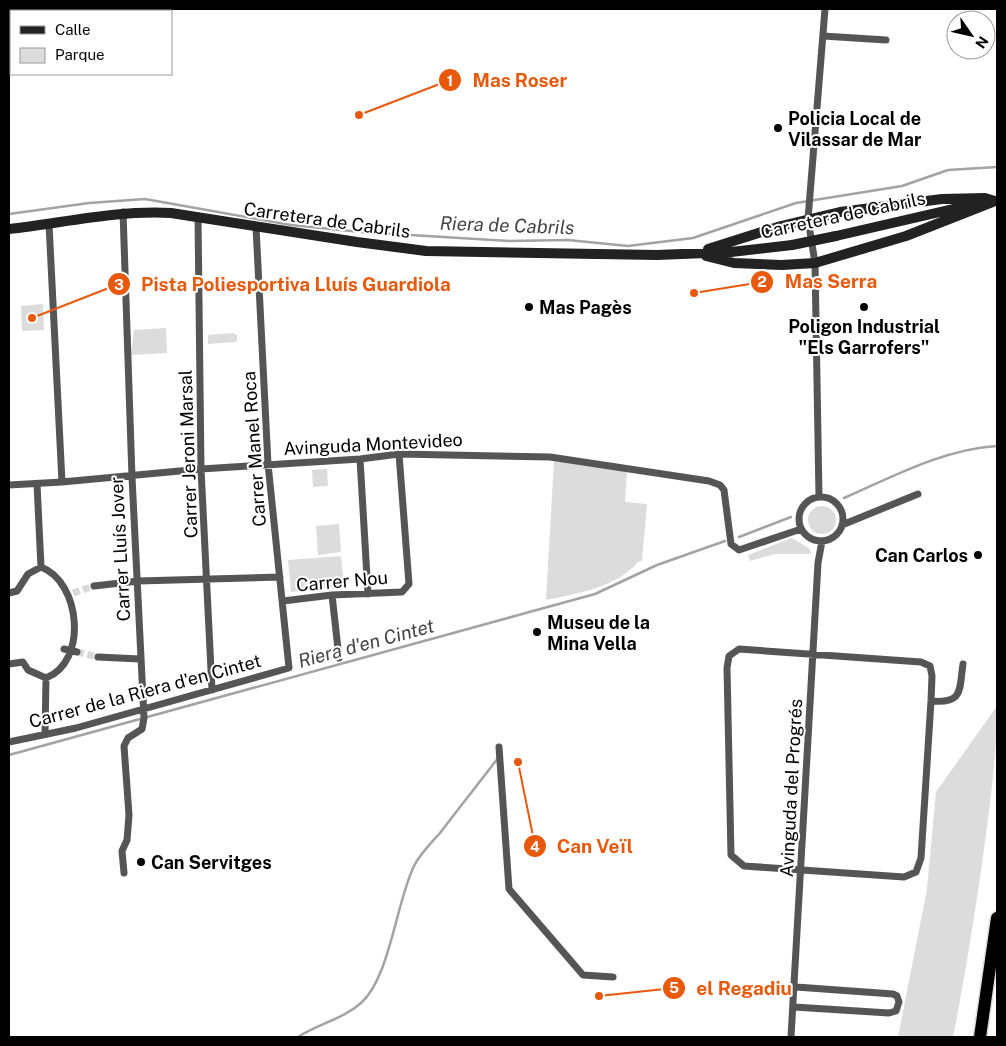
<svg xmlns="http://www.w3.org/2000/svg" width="1006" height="1046" font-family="'Public Sans',sans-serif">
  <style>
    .green { fill: #dcdcdc }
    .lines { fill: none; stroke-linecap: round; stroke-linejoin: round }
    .stream { stroke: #a3a3a3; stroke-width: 2.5 }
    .street-tunnel { stroke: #d9d9d9; stroke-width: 7; stroke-dasharray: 7 3.5; stroke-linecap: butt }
    .highway-casing { stroke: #dbdbdb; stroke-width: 15 }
    .street { stroke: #555; stroke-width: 7 }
    .secondary { stroke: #222; stroke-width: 10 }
    .highway { stroke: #000; stroke-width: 12 }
    .secondary-bridge { stroke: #222; stroke-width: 10 }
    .poi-dot { fill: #000; stroke: #fff; stroke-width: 2 }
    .labels { text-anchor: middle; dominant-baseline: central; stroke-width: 4; stroke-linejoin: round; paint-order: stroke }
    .poi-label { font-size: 18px; font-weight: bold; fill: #000; stroke: #fff; text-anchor: start }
    .street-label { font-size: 18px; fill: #000; stroke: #fff }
    .water-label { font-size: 19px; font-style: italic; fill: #444; stroke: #fff }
    .leader { fill: none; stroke: #e8590c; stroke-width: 2 }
    .callout-dot { fill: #e8590c; stroke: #fff; stroke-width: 2 }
    .mark-label { font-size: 15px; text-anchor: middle; font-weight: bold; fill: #fff }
    .callout-label { font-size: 19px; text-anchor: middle; font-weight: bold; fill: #e8590c; stroke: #fff; stroke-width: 4; stroke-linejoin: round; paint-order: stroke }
  </style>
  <rect width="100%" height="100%" fill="#fff"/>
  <path class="green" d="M43,304L44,330L22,331L21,306Z
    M166,328L167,353L131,355L134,330Z
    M234,333L237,335V341L234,342L208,344V335Z
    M554,461L627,471L625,502L647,504L642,561L638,562C617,587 576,594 546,600Z
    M327,469L328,486L313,487L312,470Z
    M808 520a14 14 0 1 1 28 0a14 14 0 1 1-28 0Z
    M339,524L341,552L318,555L316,526Z
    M792,538L810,549L811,554H775L750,561L748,555Z
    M341,556L344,586L291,592L288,560Z
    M997,706C997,751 991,797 985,842C976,907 966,972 953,1037H898L927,889L936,792Z"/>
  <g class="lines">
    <path class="stream" d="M9,214L89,203L145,199L291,225L361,232L509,241L568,240L628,246L693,238L796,203L902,186L948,170L997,167
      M844,498C892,477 944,449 997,446
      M739,537L791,517
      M9,755L595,594L657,565L725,541
      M298,1037C318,1024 343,1019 361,1003C390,977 396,903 414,866C420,854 431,843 440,833C459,808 479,783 498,758"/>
    <path class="street-tunnel" d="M73,593L94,586
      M77,652L98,657"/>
    <defs>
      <path id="highway" d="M980,1037L997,918"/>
    </defs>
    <use href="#highway" class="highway-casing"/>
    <path class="street" d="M823,36L886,40
      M123,212L132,477L144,718L142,729L128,738L124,746L129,815L127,840L122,851L124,873
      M198,217L201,469L212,690
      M49,224L62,482
      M360,459L368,594
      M37,484L41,567
      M9,485L62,482L201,469L360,459L399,454L550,457L709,481L720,485L724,490L731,544L739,550L801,529
      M819,497L815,263L808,219L825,9
      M799 519a22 22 0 1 1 44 0a22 22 0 1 1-44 0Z
      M842,525L918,494
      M94,586L138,581L280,577
      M9,593L17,591L28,574L41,567C81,582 88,662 46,678L28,670L23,662L9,664
      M332,595L339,658
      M283,601L332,595L402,592L409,584L399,454
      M64,649L77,652
      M739,649L921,662L930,666L932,676L931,701L921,858L916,872L904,877L744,866L731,855L727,668L729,656Z
      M98,657L140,659
      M931,701C964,704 959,690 963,664
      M45,734L46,678
      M9,742L76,728L289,668L268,464L256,227
      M499,747L509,889L583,975L613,977
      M794,1007L889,1013L896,1011L899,1002L897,996L893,994L796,987
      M791,1037L818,563L822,541"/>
    <path class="secondary" d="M9,229C63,223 116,210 171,213L357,242L426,251L657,255L731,252L792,245
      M836,236L979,203
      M708,249L781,226L840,212L942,199L985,198L995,201
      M706,256L734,263L782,265L815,263L906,236L995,201"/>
    <use href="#highway" class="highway"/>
    <path class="secondary-bridge" d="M792,245L836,236"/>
  </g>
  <g class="poi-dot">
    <circle cx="778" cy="128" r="5"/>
    <circle cx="529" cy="307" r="5"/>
    <circle cx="864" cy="307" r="5"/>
    <circle cx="978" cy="555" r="5"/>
    <circle cx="537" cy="632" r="5"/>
    <circle cx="141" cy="862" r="5"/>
  </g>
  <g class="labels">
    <g class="poi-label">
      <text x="788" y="118">Policia Local de<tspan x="788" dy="21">Vilassar de Mar</tspan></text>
      <text x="539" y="307">Mas Pagès</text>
      <text x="864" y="326" text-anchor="middle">Poligon Industrial<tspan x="864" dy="21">"Els Garrofers"</tspan></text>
      <text x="968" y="555" text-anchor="end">Can Carlos</text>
      <text x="547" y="622">Museu de la<tspan x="547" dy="21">Mina Vella</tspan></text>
      <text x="151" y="862">Can Servitges</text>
    </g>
    <g class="street-label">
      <text transform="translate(843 215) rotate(-12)">Carretera de Cabrils</text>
      <text transform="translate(327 220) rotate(8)">Carretera de Cabrils</text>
      <text transform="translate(373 444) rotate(-3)">Avinguda Montevideo</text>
      <text transform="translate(254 449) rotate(-94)">Carrer Manel Roca</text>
      <text transform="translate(188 454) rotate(-92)">Carrer Jeroni Marsal</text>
      <text transform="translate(120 549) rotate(-93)">Carrer Lluís Jover</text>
      <text transform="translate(342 581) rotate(-5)">Carrer Nou</text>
      <text transform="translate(145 691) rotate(-15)">Carrer de la Riera d'en Cintet</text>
      <text transform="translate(791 788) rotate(-87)">Avinguda del Progrés</text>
    </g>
    <g class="water-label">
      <text transform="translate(507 225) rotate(2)">Riera de Cabrils</text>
      <text transform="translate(366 643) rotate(-15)">Riera d'en Cintet</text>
    </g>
  </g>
  <path class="leader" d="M359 115L450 80M694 293L762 282M32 318L119 284M518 762L535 846M599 996L674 988"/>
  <g class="callout-dot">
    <circle cx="359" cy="115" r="5"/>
    <circle cx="694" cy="293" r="5"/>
    <circle cx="32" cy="318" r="5"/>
    <circle cx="518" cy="762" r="5"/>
    <circle cx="599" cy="996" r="5"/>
    <circle cx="450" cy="80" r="12"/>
    <circle cx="762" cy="282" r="12"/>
    <circle cx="119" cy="284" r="12"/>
    <circle cx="535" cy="846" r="12"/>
    <circle cx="674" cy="988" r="12"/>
  </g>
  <g class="mark-label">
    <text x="450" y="86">1</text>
    <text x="762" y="287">2</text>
    <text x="119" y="290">3</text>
    <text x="535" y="852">4</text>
    <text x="674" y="993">5</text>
  </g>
  <g class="callout-label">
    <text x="520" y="87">Mas Roser</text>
    <text x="831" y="288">Mas Serra</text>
    <text x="296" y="291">Pista Poliesportiva Lluís Guardiola</text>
    <text x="595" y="853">Can Veïl</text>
    <text x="744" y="995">el Regadiu</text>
  </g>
  <rect width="1006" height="1046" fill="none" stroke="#000000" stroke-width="20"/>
  <rect x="10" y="10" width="162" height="65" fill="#ffffff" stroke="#999999"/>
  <rect x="20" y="26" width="25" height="8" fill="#222222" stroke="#999999"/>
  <text x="55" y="35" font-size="15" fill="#000000">Calle</text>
  <rect x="20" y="48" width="25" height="15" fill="#dcdcdc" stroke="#999999"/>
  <text x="55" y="60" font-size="15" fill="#000000">Parque</text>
  <g transform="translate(971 35) rotate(124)"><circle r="24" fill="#ffffff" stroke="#999999"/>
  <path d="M0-4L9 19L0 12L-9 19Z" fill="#000000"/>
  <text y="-8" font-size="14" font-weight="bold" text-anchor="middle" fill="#000000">N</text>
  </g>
</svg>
